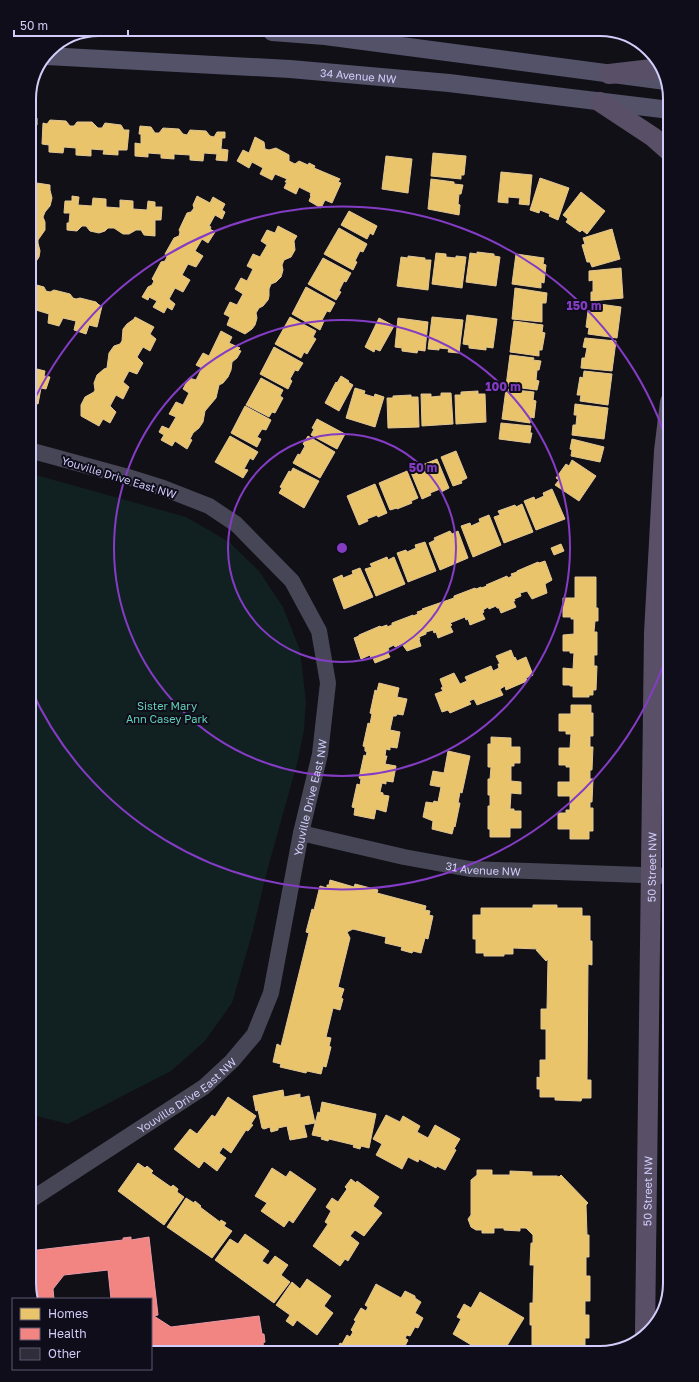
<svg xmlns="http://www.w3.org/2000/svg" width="699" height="1382" font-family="'Golos Text',sans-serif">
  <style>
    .green { fill: #112021 }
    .homes { fill: #e9c46a; stroke: #e2c695 }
    .health { fill: #f28482; stroke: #e89aa6 }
    .building { fill: #2f2d39; stroke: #3d3a4a }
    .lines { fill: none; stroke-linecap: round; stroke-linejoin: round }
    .tertiary { stroke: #474656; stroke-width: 16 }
    .secondary { stroke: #535269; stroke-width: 18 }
    .primary { stroke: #595067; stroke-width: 20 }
    .ring { fill: none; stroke: #843cc5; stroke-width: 2 }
    .labels { text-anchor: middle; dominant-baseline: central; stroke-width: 4; stroke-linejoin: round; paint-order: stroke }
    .street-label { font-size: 11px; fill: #d1ccf9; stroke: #0f0d1a }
    .park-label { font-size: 11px; fill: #62cfb5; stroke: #0f0d1a }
    .rim { fill: none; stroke: #d1ccf9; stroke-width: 2 }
    .centre { fill: #843cc5; stroke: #0f0d1a; stroke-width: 2 }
    .ring-label { font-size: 12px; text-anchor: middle; font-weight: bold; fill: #843cc5; stroke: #0f0d1a; stroke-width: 4; stroke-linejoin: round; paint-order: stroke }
  </style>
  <rect width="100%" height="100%" fill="#111017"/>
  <path class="green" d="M29,473L186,517L229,542L259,571L283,607L300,650L306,702L304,730L298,760L266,875L252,934L232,1003L204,1042L171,1071L68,1124L29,1114Z"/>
  <path class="homes" d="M29,118H37V125L34,124L33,148L29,147Z
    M50,120L66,121L70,126H74L77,122H92L98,128H102L105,123L121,125L124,130H129L127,150H118V155L103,154L104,150L91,149V156L76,155V148L64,147L63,153L49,152V145L42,144L43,123L47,124Z
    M140,126L151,127L155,133H159L163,128L179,129L183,134L187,135L190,130L206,131L210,136L214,137L217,132H225V138H222L221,149L228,150L227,161L216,160L217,154L204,153L203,161L190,160V155L174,154V159L161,158V154L148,153V157L135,156V143L141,144V134H139Z
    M255,137L264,142L265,149L269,150L276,148L289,155V161L295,164L299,161L308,165L309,163L315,166L314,168L340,179L338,182L341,183L332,203L325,200L321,208L309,201L311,196L310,195L311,193L299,187L296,194L284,188L287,182H285L287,179L275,174L272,180L260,174L263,168L252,162L249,168L237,161L243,150L249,153Z
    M433,153L466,156L464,175H461V179L431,176Z
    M386,156L412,159L408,193L382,189Z
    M501,172L532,175L529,205L519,204L520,198L508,197V203L498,202Z
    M540,178L569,188L558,220L549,216L550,214L540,210L539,213L530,210Z
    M431,179L454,182V184L463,185L461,194H459L458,204L460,205L459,215L428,209Z
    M30,182L50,185V190L52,198L50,206L45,212L43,217L45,222V230L38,240V243L40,251L39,257L33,266L32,269H29Z
    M581,192L605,211L587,234L582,230L580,232L566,222L568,219L563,215Z
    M72,196L79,197L78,205L92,206L93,198L106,199V207L120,208V200L133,201V209L147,210L148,201L155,202V207H162L161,220H155V236L144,235L141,230H136L129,234H123L114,228H108L105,231L99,233L90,231L86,226H82L77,231L67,230V223H69L70,213H64L65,201H72Z
    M197,196L210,203L213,197L225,204L222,210L225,212L222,219L215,215L209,226L211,227L210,229L215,232L208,243L202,239L195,251L203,256L196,267L188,264L182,275L190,280L183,292L175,288L169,299L175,304L172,310L167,307L164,313L153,307L157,301L149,297L148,300L142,297L148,287L152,285L154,281L152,279L161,262L165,261L167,257L165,254L174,238L179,236L180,232L179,230L187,213L191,212L194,208L193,205Z
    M349,211L377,226L373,235L370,233L367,239L341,225Z
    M278,226L297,236L294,241L295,250L291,257L284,260L282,265L283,270L281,277L276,282L271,284L269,289V296L268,300L263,306L259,308L256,313L257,318L255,325L252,329L245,334L227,325L230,317L224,314L230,302L237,305L243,294L235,289L241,278L247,281L253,269L247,266L253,254L260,257L267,245L261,241L267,230L275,233Z
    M339,228L367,244L363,252L360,251L355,261L357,262L353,270L324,254Z
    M612,229L620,259L592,267L590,262H587L582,245L585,244L583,238Z
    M477,252L494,254V256L500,257L496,286L466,282L470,253L477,254Z
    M436,253L446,254V257L456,258V256L466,257L462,288L432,284Z
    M516,254L544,258L543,264L546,265L544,283L541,282V288L512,284Z
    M408,256L425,258V260H431L428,290L397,286L401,257L408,258Z
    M323,258L351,273L346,282L344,281L339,291L341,292L336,300L308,284Z
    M621,268L623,298L591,301V292H593V280L589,281V271Z
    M29,283L44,287L46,291L50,292L54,290L70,294L73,298L76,299L80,298L96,302L99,305L102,306L97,327L89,325L86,334L74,330L76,321L63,318L59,326L48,323L49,314L36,310L33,319L29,318Z
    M306,287L335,303L330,312L327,311L322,320L324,321L320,330L292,314Z
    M515,288L547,293L546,303H542V322L512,319Z
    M592,303L621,307L617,338L588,334L589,328L586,327L588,311H591Z
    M467,315L497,319L493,348L486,347V350L469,348V345L463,344Z
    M135,317L154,327L150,334L156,339L150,351L143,347L137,357L143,363L137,374L129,371L123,382L129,387L123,399L116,395L110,406L116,412L110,423L103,419L99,426L81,416V405L85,397L94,392L95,390L94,383L97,375L104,369L107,368L109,353L114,346L120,344L122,341L123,329L127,324L134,319Z
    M290,317L316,331L313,337L316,339L307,354L304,352L301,358L275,344Z
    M432,317L463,320L459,353L448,352L449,349L439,348V350L428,349Z
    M379,318L394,326L380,351L375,349L374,352L365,347Z
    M398,318L428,322L425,351L418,350L417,353L402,351V348L395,347Z
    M514,321L543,325L542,332L545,333L542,350H539V356L510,352Z
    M221,331L232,337L229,343L240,348L238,350L241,351L237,358L232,362L231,370L228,377L223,383L219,385L216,398L205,411L203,422L199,428L193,433L190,439L192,440L187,449L175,441L172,446L161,440L164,435L159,432L162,426L169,429L176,417L169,414L176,402L183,405L189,393L183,389L189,378L196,380L202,368L196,365L203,353L209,356Z
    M585,338L616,341L612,371L581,368L582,358H585L587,348L583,347Z
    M274,347L303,363L298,371L295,370L290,379L292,381L288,389L260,374Z
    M510,355L534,358L533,360L541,361L539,370H537L536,380L539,381L537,390L506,386Z
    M37,369L45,371L44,376L50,377L46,389L41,388L38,404L29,401V374L35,376Z
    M584,371L612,374L608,405L580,401L581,395H577L580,377L583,378Z
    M341,376L349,381L348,382L353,385L339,411L325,403L336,382L337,383Z
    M261,378L283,390L280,396L283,398L275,413L272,412L269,417L246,405Z
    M355,388L365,391L364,394L374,397L375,394L384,397L375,427L346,418Z
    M506,389L534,392L533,400L536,401L534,418L531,417L530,423L502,419Z
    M478,391V394H485L486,422L456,424L455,395H461V392Z
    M441,393H451L453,424L422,426L421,394H431V397L441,396Z
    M411,395V397H418L419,427L388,428L387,398H393V396Z
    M575,404L608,408L604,439L572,435L573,425H576L577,415H574Z
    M245,406L271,420L266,430L262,429L257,437L261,439L257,447L231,433Z
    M317,419L345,434L337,449L311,435L314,429L312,428Z
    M501,423L531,426L530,433H532L530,443L499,439Z
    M230,436L258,452L253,460L250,458L244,469L248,470L243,478L215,462Z
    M308,436L335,452L320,478L293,463L298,454L300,455L305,446L303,444Z
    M572,439L604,447L600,462L571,456L572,450L570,449Z
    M456,451L467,478L461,481L462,483L453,486L441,457Z
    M437,459L449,488L441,492L440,489L430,493L431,495L422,499L410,470Z
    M572,460L596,476L579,501L555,485L559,480L556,478L566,464L569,466Z
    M293,468L319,481L304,508L279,493L282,488L280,487L289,471L291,472Z
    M407,471L418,498L411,501L412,503L397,509V508L390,510L379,483Z
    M375,484L387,513L378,517L377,515L367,519L368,521L359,525L347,496Z
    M552,489L565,519L536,530L524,501L534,497L535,500L544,496L543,493Z
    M522,504L533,532L504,543L494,517L500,515L498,511L515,505L516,507Z
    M489,515L501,545L473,557L461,526L470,523L471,526L480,522L479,519Z
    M450,531L452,534L458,531L468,558L440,570L429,543L435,540L434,538Z
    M425,542L436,571L408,582L397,553L406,550L407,552L416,548L415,545Z
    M561,544L564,551L554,555L551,548Z
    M387,557L388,560L394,557L405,584L376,596L365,569L372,567L370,564Z
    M545,561L552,580L545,584L547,593L532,599L527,591L520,593L521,596L514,599L515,601H513L516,607L501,613L499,608H497L496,606L489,609L488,607L483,610L484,612L482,613L485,619L470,625L468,619L466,620L465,617L450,623L452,625L450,626L453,632L438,638L436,632L434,633L433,630L426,632V634L419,637L420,639L419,640L421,646L407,651L402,644L395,647L394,645L388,648L389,650L387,651L390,657L375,663L373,658H371L370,655L361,659L354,638L359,636V635L380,626L381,627L387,625V627L392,625V623L413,615V616L418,614L417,612L423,610L422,609L454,598V596L475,588L476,589L481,587V588L487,586L486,585L507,576L508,578L512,576L511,574L517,572V571L538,562L539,563Z
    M360,568L373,597L344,609L333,579L342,575L343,578L353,574L352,571Z
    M575,577H596V608H598V621H595L594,632H597V655H594V666H597L596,690H593V695H589V697H573V686H570V685H563V668L573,669L574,653H570V651H563V635L574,634V619H571V617H563V598H575Z
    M511,650L514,658L515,657L517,661L526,657L533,675L526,678L527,681L506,690L505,686L500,689L503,695L477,705L474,699L469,701L471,704L450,713L448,710L442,712L435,694L443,691L441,688L443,687L440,679L454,673L460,684L467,681L465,677L491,666L493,671L499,668L498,664H500L496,656Z
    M379,683L399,688L397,697L407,699L403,715L397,714L396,716H393L390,730L400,732L397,748L390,747V750L386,749L385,756H387L385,764L396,766L393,782L386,781V784L382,783L380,792L383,793V795L389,796L386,812L376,809L374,819L354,815L355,808L352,807L357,784L360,785L361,779L359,778L364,755L366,756L367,752L365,751V747L363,746L368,723L370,724L372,714L370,713L375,690L377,691Z
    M571,705H591V713H593V736H590V747H593L592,770H590V779H593L592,802H590V808H593V831H589V839H570V829H558V813H566V810H570V796H558V782H570V767H566V765H559V748H570L571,734H566V731H559V714H571Z
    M491,737L511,738V747H520V763H514V766H511V781L521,782V794L511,793L510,809H514V811H521V828H510V837H490V829H488V806H490V795H488V779H490L491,767H488V744H491Z
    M448,751L470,756L462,793L460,792L458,803H460L455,827L454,826L452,834L432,829L433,821L423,817L426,802L433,803L434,801L438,802L441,787L430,785L433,771L444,773Z
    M330,880L354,887L355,884L378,890L377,893L426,906L425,910L430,911L429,915L433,916L428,939L425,938L421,953L413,951L412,953L401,950L402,947L385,943L386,937L353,929L347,932L350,938L338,987L344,989L341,998L343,999L340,1010L333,1008L326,1037L331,1038L329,1046L331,1047L326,1067L323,1066L321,1074L307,1071L306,1073L280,1067L281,1064L273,1062L277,1044L281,1046L309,933L306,932L312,909L314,910L320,886L327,888V885H329Z
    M533,905H557V908H582V916H590V941H592V965L588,964L587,1080H591V1098H582L581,1101L555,1100V1097H540V1089H537V1077L540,1078V1060H546V1029H541V1009H547L548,959L546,961L536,950L538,949L513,948V954H504V956H484V953H476V939H473V915H481V908H533Z
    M283,1090L284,1097L300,1094V1098L309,1096L315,1123L304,1125L307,1137L290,1140L287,1126L278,1128V1130L271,1132L270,1127L264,1129L262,1128L258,1110L256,1111L253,1096Z
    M228,1097L256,1116L251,1124L253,1125L248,1131L246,1130L231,1153L223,1147L219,1153L226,1158L217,1171L204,1161L199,1168L174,1149L190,1129L197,1134L212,1115L215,1117Z
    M322,1102L376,1114L369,1148L361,1146L360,1149L353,1147L354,1145L329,1139L328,1141L321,1139L322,1137L312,1135L318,1112L320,1113Z
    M386,1115L400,1122L403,1116L420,1126L417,1132L428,1138L435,1125L460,1139L454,1149L456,1150L445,1170L437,1166L436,1168L419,1159L418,1162L408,1157L402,1169L376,1155L382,1144L373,1139Z
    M138,1163L145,1168L147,1166L153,1171L151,1173L171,1187L173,1185L178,1189L177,1192L184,1197L164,1225L118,1191Z
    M272,1168L286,1177L290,1171L316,1189L293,1223L289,1220L284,1227L261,1211L267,1203L255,1196Z
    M477,1170H492V1175H510V1171L532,1172V1176H557L559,1177L561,1175L588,1203L586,1205L587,1235H589V1257H586V1276H590V1301H585V1315H589V1338H585V1348L532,1349V1325H530V1303H533L534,1265H530L531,1243H533V1235L526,1228H520V1231L504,1230V1228H494V1233H482V1230H476L471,1227L468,1219L471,1215V1180L477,1175Z
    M351,1179L356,1183L357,1181L379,1197L373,1206L382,1213L364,1236L355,1230L350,1236L359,1243L348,1261L345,1259L340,1266L313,1246L328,1224L325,1222L331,1211L326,1207L332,1198L338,1202L347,1189L345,1187Z
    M186,1198L194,1203L195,1201L201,1206L200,1207L220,1222L221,1220L226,1223L224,1226L232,1231L212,1258L167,1227Z
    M245,1234L269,1251L262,1261L268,1265L275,1256L288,1265L281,1275L290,1282L274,1303L215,1260L230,1239L238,1244Z
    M307,1279L331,1296L324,1306L333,1313L317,1335L297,1320L293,1326L286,1321L290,1315L276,1305L292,1282L300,1289Z
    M376,1284L401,1298L405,1291L415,1296V1298L421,1302L415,1313L423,1318L418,1328L415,1327L410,1336L407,1335L405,1338L408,1340L403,1350L336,1351L340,1343L342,1344L347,1335L350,1337L353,1332L351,1330L356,1321L354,1320L361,1308L366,1311L368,1307L365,1305Z
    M480,1292L524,1318L505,1349H478L453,1334L461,1319L457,1317L464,1304L471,1308Z"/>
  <path class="health" d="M131,1237V1240L149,1237L158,1315L154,1316L171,1327L259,1316L262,1334H264L265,1342L263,1343L264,1351L151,1352V1299H111L108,1270L64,1275L53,1289L54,1299H32L29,1283V1251L123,1240V1238Z"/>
  <path class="building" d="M29,1122L37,1124L29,1150Z"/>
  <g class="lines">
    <g class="tertiary">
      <path id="s1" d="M301,833L404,857L470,869L670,876"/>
      <path id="s2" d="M29,1201L204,1087L232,1061L254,1035L271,993L301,833L320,754L328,683L319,631L292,581L236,524L209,506L163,488L128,477L29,450"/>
    </g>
    <g class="secondary">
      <path d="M272,32L325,36L666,81"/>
      <path id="s3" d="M46,56L290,69L449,83L670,110"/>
    </g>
    <g class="primary">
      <path d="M609,74L661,68"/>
      <path d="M600,102L653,137L670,152"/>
      <path id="s4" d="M645,1333L654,633L664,451L670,402"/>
    </g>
  </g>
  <g class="ring">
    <circle cx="342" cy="548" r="114"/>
    <circle cx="342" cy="548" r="228"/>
    <path d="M670 645A342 342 0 0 1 30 687M30 409A342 342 0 0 1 670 451"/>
  </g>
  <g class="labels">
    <g class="street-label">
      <text stroke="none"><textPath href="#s3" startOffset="313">34 Avenue NW</textPath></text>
      <text transform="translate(119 477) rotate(17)">Youville Drive East NW</text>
      <text stroke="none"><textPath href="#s2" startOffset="526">Youville Drive East NW</textPath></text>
      <text stroke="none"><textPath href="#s4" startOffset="466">50 Street NW</textPath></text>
      <text stroke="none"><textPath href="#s1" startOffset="186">31 Avenue NW</textPath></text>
      <text stroke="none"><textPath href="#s2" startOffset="190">Youville Drive East NW</textPath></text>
      <text stroke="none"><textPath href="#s4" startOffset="142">50 Street NW</textPath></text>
    </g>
    <g class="park-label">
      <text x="167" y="705">Sister Mary<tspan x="167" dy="13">Ann Casey Park</tspan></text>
    </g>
  </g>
  <path d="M0 0H699V1382H0ZM99 36H600A63 63 0 0 1 663 99V1283A63 63 0 0 1 600 1346H99A63 63 0 0 1 36 1283V99A63 63 0 0 1 99 36Z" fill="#0f0d1a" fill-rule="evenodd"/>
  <path class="rim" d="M99 36H600A63 63 0 0 1 663 99V1283A63 63 0 0 1 600 1346H99A63 63 0 0 1 36 1283V99A63 63 0 0 1 99 36Z"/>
  <circle cx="342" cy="548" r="6" class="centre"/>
  <g class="ring-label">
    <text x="584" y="310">150 m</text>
    <text x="503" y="391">100 m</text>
    <text x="423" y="472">50 m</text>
  </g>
  <rect x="12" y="1298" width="140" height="72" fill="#0f0d1a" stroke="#5d5973"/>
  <rect x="20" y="1308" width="20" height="12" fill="#e9c46a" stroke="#5d5973"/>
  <text x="48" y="1318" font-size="12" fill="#d1ccf9">Homes</text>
  <rect x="20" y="1328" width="20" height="12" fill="#f28482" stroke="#5d5973"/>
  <text x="48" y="1338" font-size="12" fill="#d1ccf9">Health</text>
  <rect x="20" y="1348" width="20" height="12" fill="#2f2d39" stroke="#5d5973"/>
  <text x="48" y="1358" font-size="12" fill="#d1ccf9">Other</text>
  <path d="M14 30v6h114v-6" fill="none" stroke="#d1ccf9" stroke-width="2"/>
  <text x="20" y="30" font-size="12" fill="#d1ccf9" stroke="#0f0d1a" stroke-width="3" paint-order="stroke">50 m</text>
</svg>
